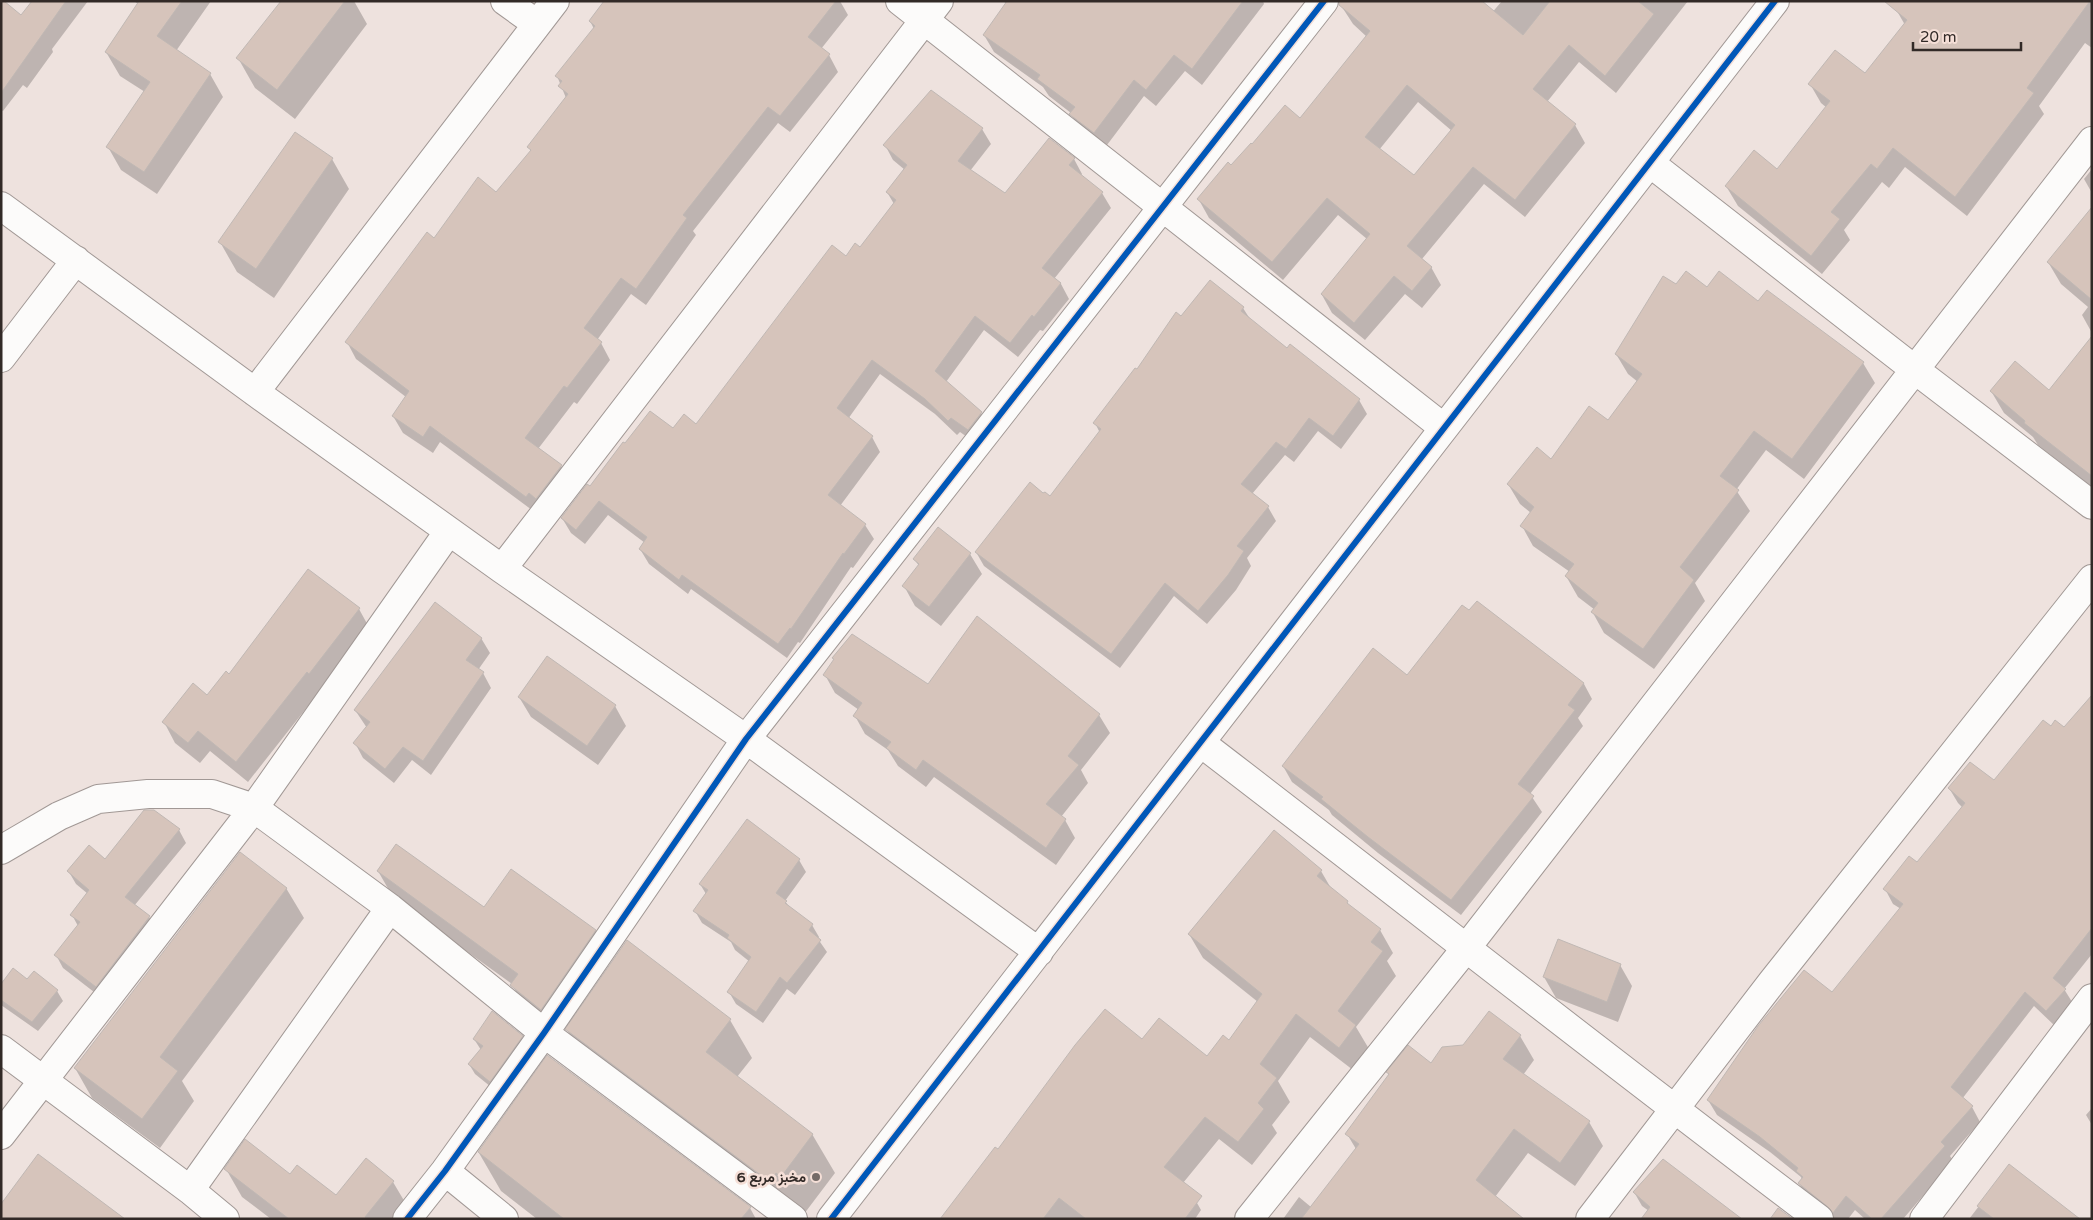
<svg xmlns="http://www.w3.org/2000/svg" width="2093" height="1220" font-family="'Varela Round',Vazirmatn,sans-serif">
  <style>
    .shadow { fill: #0003; fill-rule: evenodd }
    .building { fill: #d6c4bb; stroke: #c0b8b4; fill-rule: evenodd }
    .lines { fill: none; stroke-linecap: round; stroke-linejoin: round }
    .minor-casing { stroke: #a19895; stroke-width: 30 }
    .minor { stroke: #fcfbfa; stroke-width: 28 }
    .cycleway-casing { stroke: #f5dfd7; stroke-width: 9 }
    .cycleway { stroke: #0057b8; stroke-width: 6 }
    .poi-dot { fill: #746a67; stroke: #f5dfd7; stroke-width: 2 }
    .labels { text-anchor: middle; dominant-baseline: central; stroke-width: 5; stroke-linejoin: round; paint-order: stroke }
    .poi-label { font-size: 14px; font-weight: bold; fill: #322a27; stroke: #f5dfd7; text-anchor: end }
  </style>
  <rect width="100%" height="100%" fill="#eee2de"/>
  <path class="shadow" d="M1,1L21,17L33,1H88L52,49L53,52L27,88L23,85L3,111L1,110Z
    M134,1H211L176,51L210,74L223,97L157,194L121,170L108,147L145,92L120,76L106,52L138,4Z
    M282,1H354L367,24L295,119L255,88L238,58Z
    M648,1H840L848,15L821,49L829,55L838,72L790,132L778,123L693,231L696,235L646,305L631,294L597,340L601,343L610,360L577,404L574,402L538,449L561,466L571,483L536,513L440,442L433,453L403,433L393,416L406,397L356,359L347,342L434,240L496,193L531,152L529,147L566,98L557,76L594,29L590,21Z
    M1003,1H1263L1264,4L1202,85L1185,71L1156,106L1144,96L1104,149L1080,131L1071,113L1049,96L1043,87L994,52L984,35L1007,4Z
    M1502,1H1688L1616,93L1579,62L1547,102L1575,125L1585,143L1525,217L1484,184L1422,259L1431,267L1441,285L1422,308L1405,294L1365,340L1332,313L1322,295L1367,239L1338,215L1283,280L1209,218L1199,200L1253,146L1300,120L1367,37L1353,24L1342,7L1490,15ZM1418,102L1452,131L1414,177L1379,150Z
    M1904,1H2092V48L2085,43L2039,106L2044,114L1967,216L1905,167L1889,188L1882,182L1844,230L1850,240L1822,274L1738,206L1726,186L1777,171L1827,108L1821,103L1810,84L1865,75L1905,25L1897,11Z
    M982,129L991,144L970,171L1005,195L1074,159L1082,174L1081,176L1102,193L1111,208L1054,279L1061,284L1069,299L1043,331L1040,330L1018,357L984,330L946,382L981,413L990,428L977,444L960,432L957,435L935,414L880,374L848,419L872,437L880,452L840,506L865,525L874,539L853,568L851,567L800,643L798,642L787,658L691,589L688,594L649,564L640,549L645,543L608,515L585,544L571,533L562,518L590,488L673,430L697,425L846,257L861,248L894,204L887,192L905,170L893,160L885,145Z
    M332,159L349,189L274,298L237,272L220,242Z
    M2092,169V193L2084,179Z
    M2092,209V333L2082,315L2088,307L2061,284L2048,262Z
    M1210,282L1243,308L1250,319L1287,350L1359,400L1367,414L1341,449L1318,431L1294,462L1285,455L1252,494L1268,507L1276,521L1247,558L1251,566L1236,590L1207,624L1174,596L1120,668L984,566L976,552L1044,495L1051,498L1100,433L1095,423Z
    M1677,286L1707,289L1758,303L1863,363L1875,383L1804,479L1766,450L1736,490L1750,511L1695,583L1705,601L1654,669L1604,633L1593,613L1595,610L1578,597L1566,576L1570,572L1533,546L1522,526L1531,513L1520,504L1508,484L1551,461L1608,422L1638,382L1628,374L1616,354Z
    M2092,338V487L2038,445L2033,437L2004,413L1991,391L2050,392Z
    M970,554L982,574L941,626L915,606L904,586L919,566L915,560Z
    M359,609L370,629L321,694L319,692L248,782L210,751L200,763L175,743L164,722L207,697L229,676Z
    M1470,612L1584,684L1592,699L1578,718L1583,726L1530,794L1542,812L1461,915L1378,853L1332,815L1329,810L1292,782L1283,766L1407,677Z
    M481,638L490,653L478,670L483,673L491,688L431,775L412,760L394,783L363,758L355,743L367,728L355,710Z
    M825,675L928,686L1099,715L1110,733L1081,770L1088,783L1061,817L1065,820L1075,838L1056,865L934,777L926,787L898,766L888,750L865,734L855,716L859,710L835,693Z
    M519,697L615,706L626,726L598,765L531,717Z
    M2092,711V954L2064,989L2074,1005L2055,1026L2034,1006L1962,1099L1972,1107L1980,1122L1950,1156L1953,1161L1903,1219H1865L1855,1210L1848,1219H1835L1808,1198L1799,1183L1802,1180L1801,1177L1770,1152L1717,1115L1708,1100L1832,993L1901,909L1893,904L1885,889L1917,864L1963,808L1958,803L1949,788L1995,782L2051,728L2064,729Z
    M179,830L186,843L134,906L149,917L157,930L103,999L63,968L56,955L78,926L72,915L88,894L76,884L69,872L105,860Z
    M799,860L806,872L785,901L790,908L812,925L819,937L818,939L827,952L795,995L787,989L763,1023L736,1004L729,992L750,962L735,950L731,942L702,923L695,911L706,894L700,884Z
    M378,871L484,909L595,930L611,958L557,1037L527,1013L512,984L394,899Z
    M1321,871L1332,890L1347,902L1350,908L1380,930L1393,953L1387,961L1396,976L1356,1027L1369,1049L1353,1070L1310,1037L1278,1081L1290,1102L1272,1125L1277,1133L1252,1165L1219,1139L1183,1183L1188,1187L1201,1210L1195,1219H941L998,1151L1143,1041L1207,1058L1229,1042L1258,1002L1203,958L1189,934Z
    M286,888L304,918L182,1081L194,1101L160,1148L92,1098L75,1068Z
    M1620,965L1632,986L1618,1022L1556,998L1544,977Z
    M28,980L57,991L63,1001L38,1031L1,1005V987Z
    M1489,1012L1520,1036L1534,1060L1523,1075L1589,1122L1603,1146L1575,1186L1528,1153L1495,1197L1516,1219H1283L1299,1197L1311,1207L1356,1149L1347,1134L1390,1075L1388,1073L1431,1064L1464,1046Z
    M730,1020L752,1058L737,1077L812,1134L835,1173L804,1214L589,1068L567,1030Z
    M522,1037L527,1047L496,1091L475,1074L469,1064L481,1050L474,1039Z
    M2092,1108V1125L2086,1115Z
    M479,1153L750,1208L756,1219H537L501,1191Z
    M2010,1166L2078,1219H1969Z
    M226,1169L290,1176L336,1196L393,1182L409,1209L402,1219H271L242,1197Z
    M1634,1192L1740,1219L1649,1211L1642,1206Z"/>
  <path class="building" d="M1,1H4L21,15L32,1H66L1,93Z
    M139,1H182L157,36L211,73L144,172L106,147L150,82L105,52Z
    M281,1H345L277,90L236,58Z
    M604,1H836L808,37L830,54L780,116L768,107L683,215L687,218L636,289L621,278L584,328L602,342L567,388L564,386L525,438L562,465L536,499L529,493L526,497L430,426L423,437L392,416L409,391L345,342L427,232L434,238L478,177L496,192L531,150L527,147L568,94L558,86L562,81L555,76L595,26L589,21Z
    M1007,1H1243L1192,69L1174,55L1146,90L1134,80L1094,133L1069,114L1075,107L1037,79L1040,75L983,35Z
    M1339,1H1482L1523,35L1550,1H1638L1654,14L1605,76L1569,45L1533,89L1576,124L1515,200L1473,167L1407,246L1432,267L1412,291L1394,276L1354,323L1321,294L1370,234L1327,198L1272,262L1197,199L1228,162L1231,165L1251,143L1252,144L1285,105L1300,118L1370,31L1339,5ZM1407,85L1455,125L1414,175L1365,137Z
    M1884,1H2090L2027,88L2034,93L1955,197L1893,148L1877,169L1871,164L1831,212L1840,219L1811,256L1725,186L1754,150L1777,169L1830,101L1808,84L1835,50L1865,73L1907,20Z
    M931,90L983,128L958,161L1005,193L1049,138L1075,158L1069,165L1103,192L1042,268L1061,283L1034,317L1032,315L1010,343L975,316L935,371L982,412L968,430L951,418L948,421L925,399L872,360L837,408L873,436L828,495L866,524L844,554L843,553L791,629L790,628L778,644L682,575L679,580L639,549L647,537L599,501L576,530L561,518L587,484L590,486L623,442L625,443L650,411L673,428L684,414L696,424L832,245L846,256L855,243L860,247L896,200L886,192L907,165L883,145Z
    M295,132L333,158L256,269L218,242Z
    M2092,207V300L2047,262Z
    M1686,271L1707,287L1719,271L1758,301L1767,290L1864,362L1792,459L1754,431L1720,476L1739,490L1680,567L1694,580L1643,649L1591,612L1598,603L1565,576L1574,564L1520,526L1534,507L1507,484L1537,447L1551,459L1589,406L1608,420L1642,374L1615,354L1663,276L1676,284Z
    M1210,280L1244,307L1241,311L1287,348L1290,344L1360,399L1333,436L1309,418L1286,449L1276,442L1241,484L1269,506L1237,546L1244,551L1228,575L1198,611L1165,583L1111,654L975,552L1030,482L1043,493L1045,492L1050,496L1101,429L1093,423L1135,368L1137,369L1176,312L1181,316Z
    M2092,336V476L2024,423L2025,421L1990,391L2015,361L2049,390Z
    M938,527L971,553L929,607L902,586L919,564L913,559Z
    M308,569L360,608L309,674L307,672L236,762L198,731L188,743L162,722L193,683L207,695L226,671L229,674Z
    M1477,601L1584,683L1568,705L1575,710L1518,784L1534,796L1451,900L1368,837L1321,799L1323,797L1282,766L1373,648L1407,675L1462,605L1469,610Z
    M435,602L482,638L466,660L484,672L423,761L403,747L385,769L353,743L370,722L354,710Z
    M977,616L1100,714L1068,756L1079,765L1046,804L1066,819L1046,848L923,760L916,770L886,748L891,742L853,716L862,703L823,675L834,659L832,658L852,634L928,684Z
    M547,656L616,705L587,746L518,697Z
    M2092,695V928L2053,978L2066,989L2046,1011L2025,992L1951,1087L1973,1106L1941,1142L1945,1146L1881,1219H1872L1846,1196L1833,1213L1828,1207L1798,1183L1803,1177L1796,1171L1798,1168L1760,1137L1707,1100L1758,1026L1804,970L1832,992L1903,904L1883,889L1909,856L1917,862L1965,803L1948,788L1970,762L1994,780L2043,720L2051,726L2055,720L2064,727Z
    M144,810H154L180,829L125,897L150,916L96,987L54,955L80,922L70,915L89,890L67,871L89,845L105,859Z
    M747,819L800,859L776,893L787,901L785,903L813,924L809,930L821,940L787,983L780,977L756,1012L727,992L751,957L727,938L729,935L693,911L708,890L699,884Z
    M1274,830L1322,870L1317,876L1348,901L1347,903L1381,929L1371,942L1383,951L1338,1011L1356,1025L1339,1048L1296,1014L1260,1064L1277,1078L1258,1103L1264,1109L1238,1142L1205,1117L1164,1167L1202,1196L1185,1219H1086L1059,1198L1043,1219H940L995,1147L998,1149L1075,1045L1105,1009L1142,1039L1159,1018L1207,1056L1223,1035L1229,1040L1262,994L1188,934Z
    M396,844L484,907L511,869L596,930L541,1010L510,985L518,974L377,871Z
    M240,852L287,888L160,1057L178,1071L142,1119L74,1068Z
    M1558,939L1621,964L1607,1002L1543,977Z
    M627,940L731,1019L706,1052L813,1134L781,1177L776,1173L770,1182L565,1029Z
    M13,968L27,979L34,971L58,990L32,1022L1,1000V984Z
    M492,1011L523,1036L490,1082L468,1064L483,1046L473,1039Z
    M1489,1011L1521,1035L1503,1059L1590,1121L1560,1163L1514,1129L1476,1180L1524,1219H1301L1359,1144L1345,1134L1389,1074L1386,1072L1408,1045L1431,1063L1442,1047L1463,1045Z
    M547,1055L751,1207L741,1219H564L478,1152Z
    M245,1139L290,1174L297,1165L336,1195L366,1158L394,1181L365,1217L368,1219H289L224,1169Z
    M38,1154L125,1219H1V1204Z
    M1663,1159L1742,1219H1641L1650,1207L1633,1192Z
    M2009,1164L2080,1219H1994L1977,1206Z
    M1778,1208L1793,1219H1770Z"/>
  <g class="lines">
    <defs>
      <path id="minor" d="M505,1L537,24
        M900,1L1444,428
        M1650,163L1914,369L2092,505
        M1,206L255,392L502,569L746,739L1039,952
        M1,358L76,260
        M255,392L555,1
        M502,569L939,1
        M1201,743C1407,901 1611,1062 1819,1219
        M1,850L59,816L98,799L148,794H212L254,808L390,908
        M1,1049L190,1190L225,1219
        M1,1135L254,808L449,531
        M445,1171L504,1219
        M190,1190L390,908L544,1033L793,1219
        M407,1219L445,1171L544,1033L746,739L1324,1
        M831,1219L1775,1
        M1249,1219L1467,947L2092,141
        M1590,1219L1772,982L2092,579
        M1924,1219L2092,998"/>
    </defs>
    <use href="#minor" class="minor-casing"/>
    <use href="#minor" class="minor"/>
    <defs>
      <path id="cycleway" d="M407,1219L445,1171L544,1033L746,739L1324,1
        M831,1219L1775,1"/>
    </defs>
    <use href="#cycleway" class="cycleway-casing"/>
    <use href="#cycleway" class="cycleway"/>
  </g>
  <circle class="poi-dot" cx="816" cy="1177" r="5"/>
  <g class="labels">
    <g class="poi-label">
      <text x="806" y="1177">مخبز مربع 6</text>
    </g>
  </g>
  <rect width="2093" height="1220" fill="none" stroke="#322a27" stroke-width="5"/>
  <path d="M1913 42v8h108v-8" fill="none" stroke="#322a27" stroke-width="2.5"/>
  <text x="1920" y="42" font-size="15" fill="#322a27" stroke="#f5dfd7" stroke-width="4" paint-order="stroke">20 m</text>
</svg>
